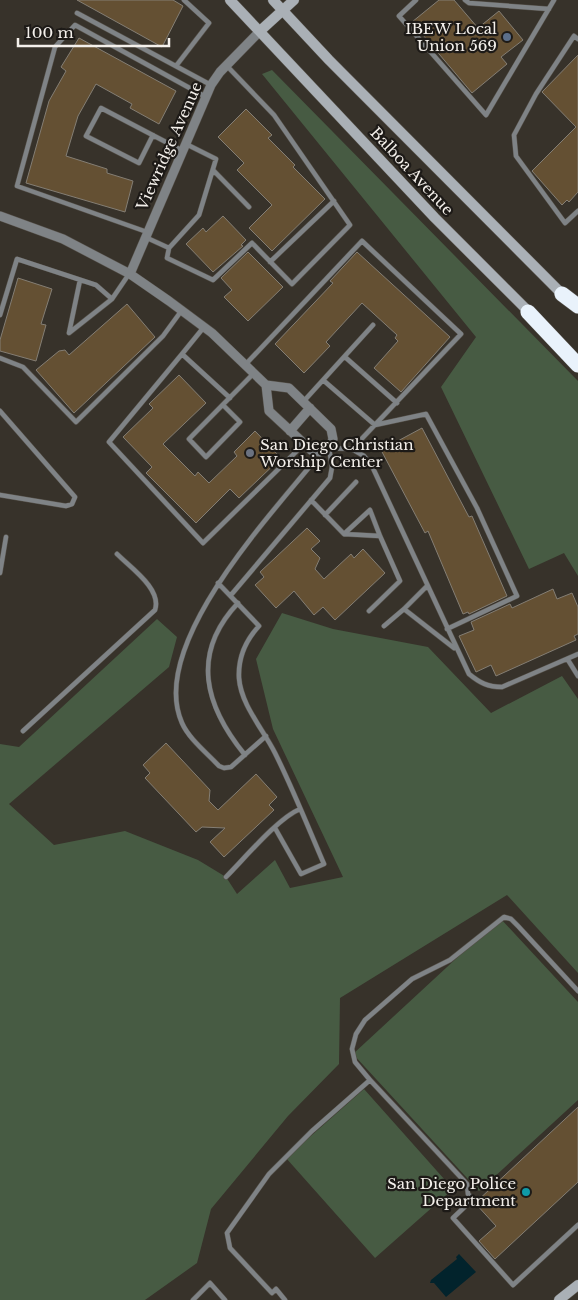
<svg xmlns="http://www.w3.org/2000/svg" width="578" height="1300" font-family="'Libre Baskerville',serif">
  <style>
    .green { fill: #475b43 }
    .water { fill: #02232c }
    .building { fill: #645033; stroke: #847e74 }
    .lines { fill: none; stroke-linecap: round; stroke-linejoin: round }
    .lane-casing { stroke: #555049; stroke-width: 5.5 }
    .street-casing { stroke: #555049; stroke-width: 10 }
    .secondary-casing { stroke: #555049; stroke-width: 11 }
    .highway-casing { stroke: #555049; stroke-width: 16 }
    .lane { stroke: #7f8386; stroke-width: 4.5 }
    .street { stroke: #7f8386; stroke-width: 9 }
    .secondary { stroke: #aab0b6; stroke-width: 10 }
    .highway { stroke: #e9f2fb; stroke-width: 15 }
    .service-dot { fill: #5c6f8a; stroke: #1d1a17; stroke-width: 2 }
    .worship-dot { fill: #6b7280; stroke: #1d1a17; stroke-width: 2 }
    .culture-dot { fill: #0f9aa8; stroke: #1d1a17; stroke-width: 2 }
    .labels { text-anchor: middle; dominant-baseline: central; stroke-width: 4.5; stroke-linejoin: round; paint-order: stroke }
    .poi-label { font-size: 15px; fill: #f4f0eb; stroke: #1d1a17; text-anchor: end }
    .street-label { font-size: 15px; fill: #f4f0eb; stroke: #1d1a17 }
  </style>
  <rect width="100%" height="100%" fill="#37322a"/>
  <path class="green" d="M272,70L578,381V576L564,553L529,569L441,387L476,337L262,74Z
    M282,613L333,629L428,647L491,713L562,676L578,699V973L507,895L340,998L339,1064L288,1116L211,1209L197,1263L145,1300H0V744L19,747L157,619L177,637L169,667L9,804L54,845L125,831L198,860L226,877L237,894L275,860L290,888L343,877L273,729L256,659Z
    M500,918L578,1002V1100L479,1191L353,1054Z
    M364,1089L453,1189L375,1258L286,1158Z"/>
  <path class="water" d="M459,1254L476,1272L446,1297L434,1283H430L431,1280L457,1259L456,1257Z"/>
  <path class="building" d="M77,0H173L183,6L162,47Z
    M439,0H454L478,28L499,11L523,40L501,57L507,64L472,93L412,22Z
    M79,38L176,91L159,124L130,108L132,104L96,84L78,116L66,156L107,169V173L133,181L125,212L26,183L49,101L66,71L61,67Z
    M578,55V192L569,202L567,200L562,205L532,171L576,127L542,92Z
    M246,109L272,135L268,138L295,165L293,167L325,199L272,251L249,228L272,205L237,170L244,163L218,137Z
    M223,216L246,240L241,245L243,246L213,272L186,244L203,228L206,232Z
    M248,252L283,287L248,321L224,297L232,290L221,278Z
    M357,252L450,337L401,392L374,368L398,341L395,338L397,335L362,303L326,342L330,346L304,373L275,344L333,283L330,281Z
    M18,278L52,289L41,324L46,325L36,361L0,351V340Z
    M127,304L155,337L74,413L36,370L59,351L65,350L69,355Z
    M179,375L206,403L163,444L195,476L198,472L209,483L237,456L234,452L255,431L281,458L239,498L230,489L196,523L146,473L152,467L123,437L153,408L149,404Z
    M422,428L469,517L472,516L507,596L469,614L468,612L463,614L428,531L425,533L381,450Z
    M307,528L320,541L311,549L320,558L315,569L324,579L351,554L354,558L363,549L385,573L335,620L323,607L314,615L294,591L276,608L255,585L264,577L260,572Z
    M553,589L557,599L572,593L578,607V634L574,636L576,640L496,676L491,665L476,672L459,636L474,630L471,622L510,604L512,608Z
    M166,743L210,790L209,801L218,810L256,774L277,797L269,805L274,810L224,857L210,842L225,828L202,827L196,832L145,778L150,773L143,765Z
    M578,1107V1182L495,1259L479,1241L496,1226L475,1203Z"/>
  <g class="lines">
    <defs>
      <path id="lane" d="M416,0L399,16L486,115L554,0
        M465,0L469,3L549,9
        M77,13L211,85
        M578,39L574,36L536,94L514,135L516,156L565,223L578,211
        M176,66L209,23L184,0
        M153,135L139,163L86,136L101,108L183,151
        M213,170L249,207
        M147,232L17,186L55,47L75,25L206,97
        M145,237L169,248L167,258L213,280L252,243L292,284L350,225L274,115L227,66
        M169,248L199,215L216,159L186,144
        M270,262L334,201
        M80,280L69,333L112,299
        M0,315L17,259L96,285L112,299L129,274
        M204,327L182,354L230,398
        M182,354L109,442L203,543L304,444
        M345,357L397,403
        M0,358L23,367L76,422L163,336L182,310
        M323,380L375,425L426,414L477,508L517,596L447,629
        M303,402L373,325
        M223,405L240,422L206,457L189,439L254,373
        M0,411L75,497L72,504L66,506L0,495
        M352,449L364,456L372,466L469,674C480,683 488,687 502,687L578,654
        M311,500L344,534L380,536L400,581L369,611
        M325,515L356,482
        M344,534L370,510L380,536
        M0,573L6,537
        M218,583L259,626C246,640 238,658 239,678C241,705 263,729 275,753C293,789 308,827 324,864L301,874L275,828
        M427,586L404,609L454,648
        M231,595L330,478L332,467L329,448L352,449L461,334L362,241L245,365
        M238,603C190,654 205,706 245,755
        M384,626L404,609
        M568,660L578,676
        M23,731L155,610C162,589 131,568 117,554
        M266,736L231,767L224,768L219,766C207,753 189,739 182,723C148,647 267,519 311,465L315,452
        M226,877C244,859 278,818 300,809
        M370,1080L467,1184L468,1194L473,1199L453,1218L513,1285L578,1225
        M193,1300L210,1283L225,1300
        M285,1300L276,1289L272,1293L230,1248L227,1233L269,1174L312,1131L370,1080L355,1062L352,1049L356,1034L365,1020L412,979L450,960L504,917L511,919L518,926L578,991"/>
      <path id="street" d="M0,216L63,239L130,274L169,301L212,333L266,385L289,388L331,429L333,439L329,448L320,452L311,450L269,411L266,385
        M130,274L211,85L220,72L260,31
        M290,431L310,408"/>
      <path id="secondary" d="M230,0L435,218L532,315
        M273,0L329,60L565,297
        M260,31L294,0
        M559,1300L578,1285"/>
      <path id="highway" d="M562,294L578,306
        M528,312L578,365"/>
    </defs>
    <use href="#lane" class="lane-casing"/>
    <use href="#street" class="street-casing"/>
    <use href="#secondary" class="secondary-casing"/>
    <use href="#highway" class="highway-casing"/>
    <use href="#lane" class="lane"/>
    <use href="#street" class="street"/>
    <use href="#secondary" class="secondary"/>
    <use href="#highway" class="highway"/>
  </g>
  <circle class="service-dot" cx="507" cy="37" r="5"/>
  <circle class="worship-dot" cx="250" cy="453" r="5"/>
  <circle class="culture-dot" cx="526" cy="1192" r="5"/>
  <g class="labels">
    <g class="poi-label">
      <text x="497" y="28">IBEW Local<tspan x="497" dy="17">Union 569</tspan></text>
      <text x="260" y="444" text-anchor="start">San Diego Christian<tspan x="260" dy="17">Worship Center</tspan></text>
      <text x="516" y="1183">San Diego Police<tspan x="516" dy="17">Department</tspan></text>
    </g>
    <g class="street-label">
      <text transform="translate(169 146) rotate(-66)">Viewridge Avenue</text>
      <text transform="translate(412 171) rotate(47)">Balboa Avenue</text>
    </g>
  </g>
  <path d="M18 38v8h151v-8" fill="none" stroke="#f4f0eb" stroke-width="2.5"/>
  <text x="25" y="38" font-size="15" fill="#f4f0eb" stroke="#1d1a17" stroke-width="4" paint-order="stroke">100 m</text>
</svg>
